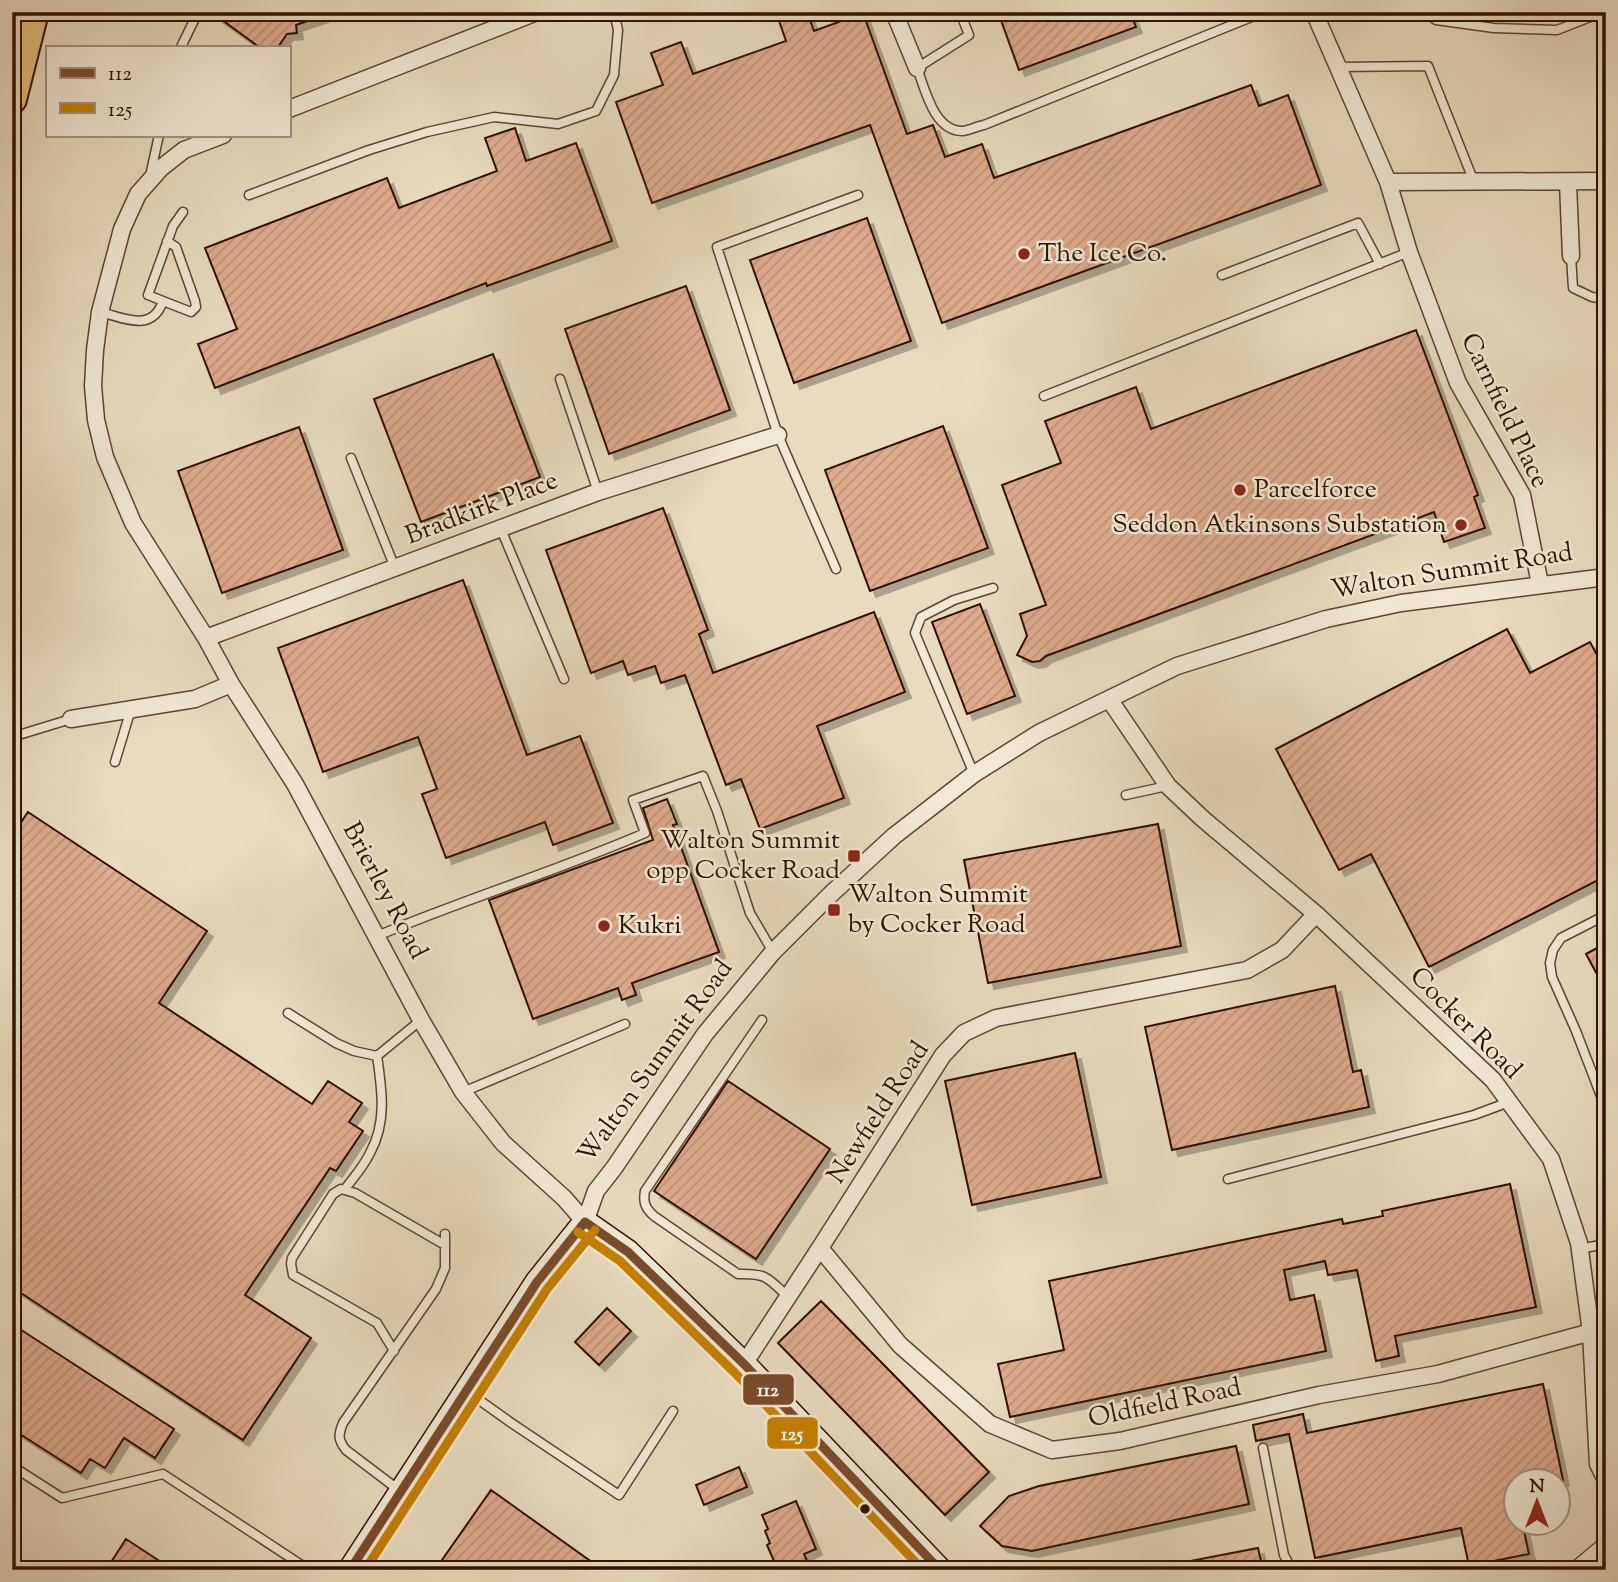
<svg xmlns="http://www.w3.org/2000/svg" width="1618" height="1582" font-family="'Sorts Mill Goudy',serif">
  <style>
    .building { fill: url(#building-hatch); stroke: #2f1000; stroke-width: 2; filter: url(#shadow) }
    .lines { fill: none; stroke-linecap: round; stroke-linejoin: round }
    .lane-casing { stroke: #5e4330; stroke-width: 11 }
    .street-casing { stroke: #5e4330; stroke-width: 19 }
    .secondary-casing { stroke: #2f1000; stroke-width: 26 }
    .highway-casing { stroke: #2f1000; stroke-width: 32 }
    .lane { stroke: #f1e8d5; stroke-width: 8 }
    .street { stroke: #f1e8d5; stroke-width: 16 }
    .secondary { stroke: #f1e8d5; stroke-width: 23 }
    .highway { stroke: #e4be80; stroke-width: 28 }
    .bus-1-casing { stroke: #f1e8d5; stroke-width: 14 }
    .bus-2-casing { stroke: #f1e8d5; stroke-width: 14 }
    .bus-1 { stroke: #7a4b2a; stroke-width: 9 }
    .bus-2 { stroke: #c58000; stroke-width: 9 }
    .poi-dot { fill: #8f2418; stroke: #f1e8d5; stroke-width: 2.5 }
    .bus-dot { fill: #2f1000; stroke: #f1e8d5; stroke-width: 2.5 }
    .labels { text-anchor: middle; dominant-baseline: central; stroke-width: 5; stroke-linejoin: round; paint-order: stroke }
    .poi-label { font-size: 26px; fill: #2f1000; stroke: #f1e8d5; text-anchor: start }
    .street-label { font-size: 26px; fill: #2f1000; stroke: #f1e8d5 }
    .line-badge { stroke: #f1e8d5; stroke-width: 2.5 }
    .badge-label { font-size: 19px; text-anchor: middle; font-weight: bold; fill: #fff }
  </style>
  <defs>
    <pattern id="building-hatch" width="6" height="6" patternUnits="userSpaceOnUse" patternTransform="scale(1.75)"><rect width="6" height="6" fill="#deab8d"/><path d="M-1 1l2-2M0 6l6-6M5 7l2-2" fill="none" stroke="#bf9278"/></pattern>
    <filter id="shadow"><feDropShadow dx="6" dy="6" stdDeviation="0" flood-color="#0004"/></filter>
  </defs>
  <rect width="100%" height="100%" fill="#e9dbbf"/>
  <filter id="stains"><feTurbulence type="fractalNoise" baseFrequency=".00286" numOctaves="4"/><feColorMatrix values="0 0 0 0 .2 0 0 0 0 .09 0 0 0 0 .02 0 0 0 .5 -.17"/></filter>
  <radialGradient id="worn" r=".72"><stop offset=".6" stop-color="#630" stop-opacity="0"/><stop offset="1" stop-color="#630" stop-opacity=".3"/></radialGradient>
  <path class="building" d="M211,12H325V15L296,25L297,33L287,34L278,47H259Z
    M776,12H807L814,31L863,13L907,134L933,125L945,157L982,144L994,178L1251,85L1259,106L1288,95L1321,185L942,323L870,125L652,203L616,102L663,85L651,53L681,42L693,74L786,41Z
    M998,12H1130L1136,27L1019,70Z
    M515,128L526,161L576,143L612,241L487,286L486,283L215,388L198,344L237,329L205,248L387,178L399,208L497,171L485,138Z
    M867,218L911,341L794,383L750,260Z
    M686,286L730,410L609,454L565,329Z
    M1416,330L1478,495L1474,497L1485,528L1444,542L1434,512L1046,656L1040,661L1032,662L1017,655L1027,636L1020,614L1046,605L1002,485L1061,463L1045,421L1136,387L1151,429Z
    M493,354L540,477L421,522L374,399Z
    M943,426L988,548L870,591L825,470Z
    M299,427L343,550L222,593L178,471Z
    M663,508L708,630L699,634L713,673L874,612L905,692L817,726L844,798L760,829L741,779L726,785L685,675L661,683L655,666L628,675L623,661L591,673L546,550Z
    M463,580L527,755L580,736L613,823L553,845L545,822L446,858L422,794L437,789L418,737L323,772L278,648Z
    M980,604L1015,696L967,714L932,622Z
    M1507,629L1530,673L1590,642L1597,655L1606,650V876L1429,967L1371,854L1339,870L1276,749Z
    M667,799L677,824L673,825L719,952L632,983L636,995L622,1000L618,988L533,1019L489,900L653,840L643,808Z
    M28,812L207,931L159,1003L312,1104L328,1081L362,1103L349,1122L363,1131L336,1171L330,1168L245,1295L311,1338L243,1440L12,1287V836Z
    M1158,824L1181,946L988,983L964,860Z
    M1606,943V991L1586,954Z
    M1335,986L1353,1072L1361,1070L1369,1107L1172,1150L1145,1027Z
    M1075,1053L1101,1177L972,1205L945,1081Z
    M728,1081L830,1149L756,1259L654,1191Z
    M1510,1184L1536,1307L1395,1336L1399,1356L1376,1361L1357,1270L1328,1275L1325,1261L1284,1270L1290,1300L1314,1295L1326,1351L1010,1417L998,1364L1064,1350L1049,1281L1342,1219L1343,1224L1383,1216L1382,1211Z
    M821,1301L989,1472L945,1515L778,1343Z
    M607,1308L631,1331L599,1365L575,1342Z
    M12,1324L174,1429L155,1458L124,1438L105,1468L90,1459L81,1473L12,1429Z
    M1543,1384L1563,1480H1516V1522H1522L1529,1554L1469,1566L1461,1528L1315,1558L1289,1434L1256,1441L1253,1425L1303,1414L1307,1433Z
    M1236,1446L1249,1504L1032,1551L1002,1546L980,1526L1009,1496L1039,1486Z
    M739,1467L747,1487L704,1505L696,1485Z
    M491,1490L603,1570H435Z
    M796,1501L816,1549L804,1554L811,1570H778L767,1545L770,1543L765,1531L768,1529L762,1515Z
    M126,1539L173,1570H106Z
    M1258,1548L1263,1570H1186L1185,1562Z"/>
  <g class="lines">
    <defs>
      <path id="lane" d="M960,12L969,35L917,68C925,89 934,132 963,131C970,130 978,126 984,125L1264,12
        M1425,12L1436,20L1494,28L1557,30L1598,14V12
        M181,47L198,12
        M1338,67L1428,66L1474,182
        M150,176L159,135
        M249,195L369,150L427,132L494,117L558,124L596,111L614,75L618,30L614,12
        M1571,256L1573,288L1592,297L1606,299
        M1222,275L1358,223L1380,264
        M163,301L191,312L196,307L195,301L176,247L167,241
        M100,312C125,318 152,333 163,301L148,295L173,226L183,212
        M560,379L598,492
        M1044,396L1409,252
        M351,458L395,568
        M500,527L564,679
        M836,569L778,435L717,247L858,195
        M12,737L71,719
        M115,762L131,709
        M974,774L915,633L921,617L954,600L993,588
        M1126,795L1167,786
        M1606,915L1561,938L1553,950L1550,963L1552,977L1576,1031L1606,1109
        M377,936C465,899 557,871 645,833L633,800L703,776L717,811L750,913L773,952
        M288,1013L336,1043L354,1051L377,1056
        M762,1020L645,1191C643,1202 645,1208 654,1216L738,1274C767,1273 768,1278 788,1297
        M463,1092L625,1024
        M1228,1179L1474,1115L1509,1102
        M345,1189C354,1177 364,1166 370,1153C387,1122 382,1090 377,1056L421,1020
        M1579,1249L1606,1244
        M394,1351L377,1323L293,1275L291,1264L292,1258L333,1194L341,1189L355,1193L445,1245
        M468,1392L510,1422L619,1495L673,1411
        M1263,1448L1284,1555L1292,1570
        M12,1466L62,1498L163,1474L309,1570
        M400,1491L346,1450C338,1440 338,1435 343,1423L436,1289L445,1268V1234"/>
      <path id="street" d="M894,12L917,68
        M1314,12L1388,182L1409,252L1458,383L1522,495L1540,584
        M289,109L537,12
        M223,135L184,150L161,168L138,194L122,229L100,312L95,350L93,386L96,420L105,457L133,523L206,638L231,684L295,784L421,1020L463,1092L503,1143L564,1198L585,1222L596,1191L614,1168L705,1034L773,952L831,894L894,836L974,774L1039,733L1177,666L1326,619L1401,603L1606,577
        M1388,182L1606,181
        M1568,183L1571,256
        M206,638L598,492L778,435
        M1109,699L1168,786L1203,819L1316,914L1493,1080L1551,1159L1579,1243L1591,1332L1598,1464L1606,1480
        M71,719L195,699L231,684
        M820,1248L900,1345L990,1424L1052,1450L1120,1441L1319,1395L1438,1374L1591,1332
        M744,1364L820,1248L943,1055L964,1033L996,1018L1247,970L1282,950L1316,914
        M1576,1570L1606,1545"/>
      <path id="secondary" d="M350,1570L537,1282L585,1222L628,1252L744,1364L940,1570"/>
      <path id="highway" d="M12,99L34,12"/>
    </defs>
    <use href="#lane" class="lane-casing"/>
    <use href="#street" class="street-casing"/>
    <use href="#secondary" class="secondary-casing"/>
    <use href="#highway" class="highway-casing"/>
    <use href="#lane" class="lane"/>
    <use href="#street" class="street"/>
    <use href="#secondary" class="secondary"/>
    <use href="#highway" class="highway"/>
    <defs>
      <path id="bus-1" d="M585,1222L628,1252L744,1364L940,1570
        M350,1570L537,1282L585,1222"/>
      <path id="bus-2" d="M578,1232L620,1261L735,1373L923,1570
        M365,1570L547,1289L595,1230"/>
    </defs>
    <use href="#bus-1" class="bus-1-casing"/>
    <use href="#bus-2" class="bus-2-casing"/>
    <use href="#bus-1" class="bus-1"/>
    <use href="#bus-2" class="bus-2"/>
  </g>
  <g class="poi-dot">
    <circle cx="1024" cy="254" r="7"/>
    <circle cx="1240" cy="490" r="7"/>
    <circle cx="1461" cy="525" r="7"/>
    <rect x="847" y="849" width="14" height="14" rx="3.5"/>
    <rect x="827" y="903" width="14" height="14" rx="3.5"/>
    <circle cx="604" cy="926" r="7"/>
  </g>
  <circle class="bus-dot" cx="865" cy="1509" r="6"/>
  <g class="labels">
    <g class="poi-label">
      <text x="1038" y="254">The Ice Co.</text>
      <text x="1254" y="490">Parcelforce</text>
      <text x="1447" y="525" text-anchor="end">Seddon Atkinsons Substation</text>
      <text x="840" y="841" text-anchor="end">Walton Summit<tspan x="840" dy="30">opp Cocker Road</tspan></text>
      <text x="848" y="895">Walton Summit<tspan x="848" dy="30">by Cocker Road</tspan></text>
      <text x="618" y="926">Kukri</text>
    </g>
    <g class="street-label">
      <text transform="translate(1504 411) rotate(64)">Carnfield Place</text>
      <text transform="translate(482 509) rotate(-21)">Bradkirk Place</text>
      <text transform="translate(1452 572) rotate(-9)">Walton Summit Road</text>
      <text transform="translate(384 891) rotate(62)">Brierley Road</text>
      <text transform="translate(1465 1024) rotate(45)">Cocker Road</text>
      <text transform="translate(656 1062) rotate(-54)">Walton Summit Road</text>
      <text transform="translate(879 1113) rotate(-57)">Newfield Road</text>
      <text transform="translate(1165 1404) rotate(-12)">Oldfield Road</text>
    </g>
  </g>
  <g class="line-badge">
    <rect x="742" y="1373" width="53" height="33" rx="7" fill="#7a4b2a"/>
    <rect x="766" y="1416" width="53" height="34" rx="7" fill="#c58000"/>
  </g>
  <g class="badge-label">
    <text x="768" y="1396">112</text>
    <text x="792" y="1440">125</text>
  </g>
  <rect width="1618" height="1582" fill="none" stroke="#e9dbbf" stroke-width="42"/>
  <rect x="14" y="14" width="1590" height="1554" fill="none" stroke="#2f1000" stroke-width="3.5"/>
  <rect x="21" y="21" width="1576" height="1540" fill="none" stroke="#2f1000" stroke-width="2"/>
  <rect x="46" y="46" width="245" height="91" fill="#f1e8d5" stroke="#a39280" stroke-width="2"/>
  <rect x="60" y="68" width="35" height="10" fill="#7a4b2a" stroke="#a39280" stroke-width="2"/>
  <text x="108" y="80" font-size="21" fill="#2f1000">112</text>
  <rect x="60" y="103" width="35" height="10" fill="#c58000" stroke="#a39280" stroke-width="2"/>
  <text x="108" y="116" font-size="21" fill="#2f1000">125</text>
  <g transform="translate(1537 1502)"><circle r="33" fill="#f1e8d5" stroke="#a39280" stroke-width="2"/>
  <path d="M0-5L12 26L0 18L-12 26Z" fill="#8f2418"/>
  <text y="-10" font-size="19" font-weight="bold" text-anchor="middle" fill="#2f1000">N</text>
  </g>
  <rect width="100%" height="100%" filter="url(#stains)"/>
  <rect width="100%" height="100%" fill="url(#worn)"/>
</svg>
